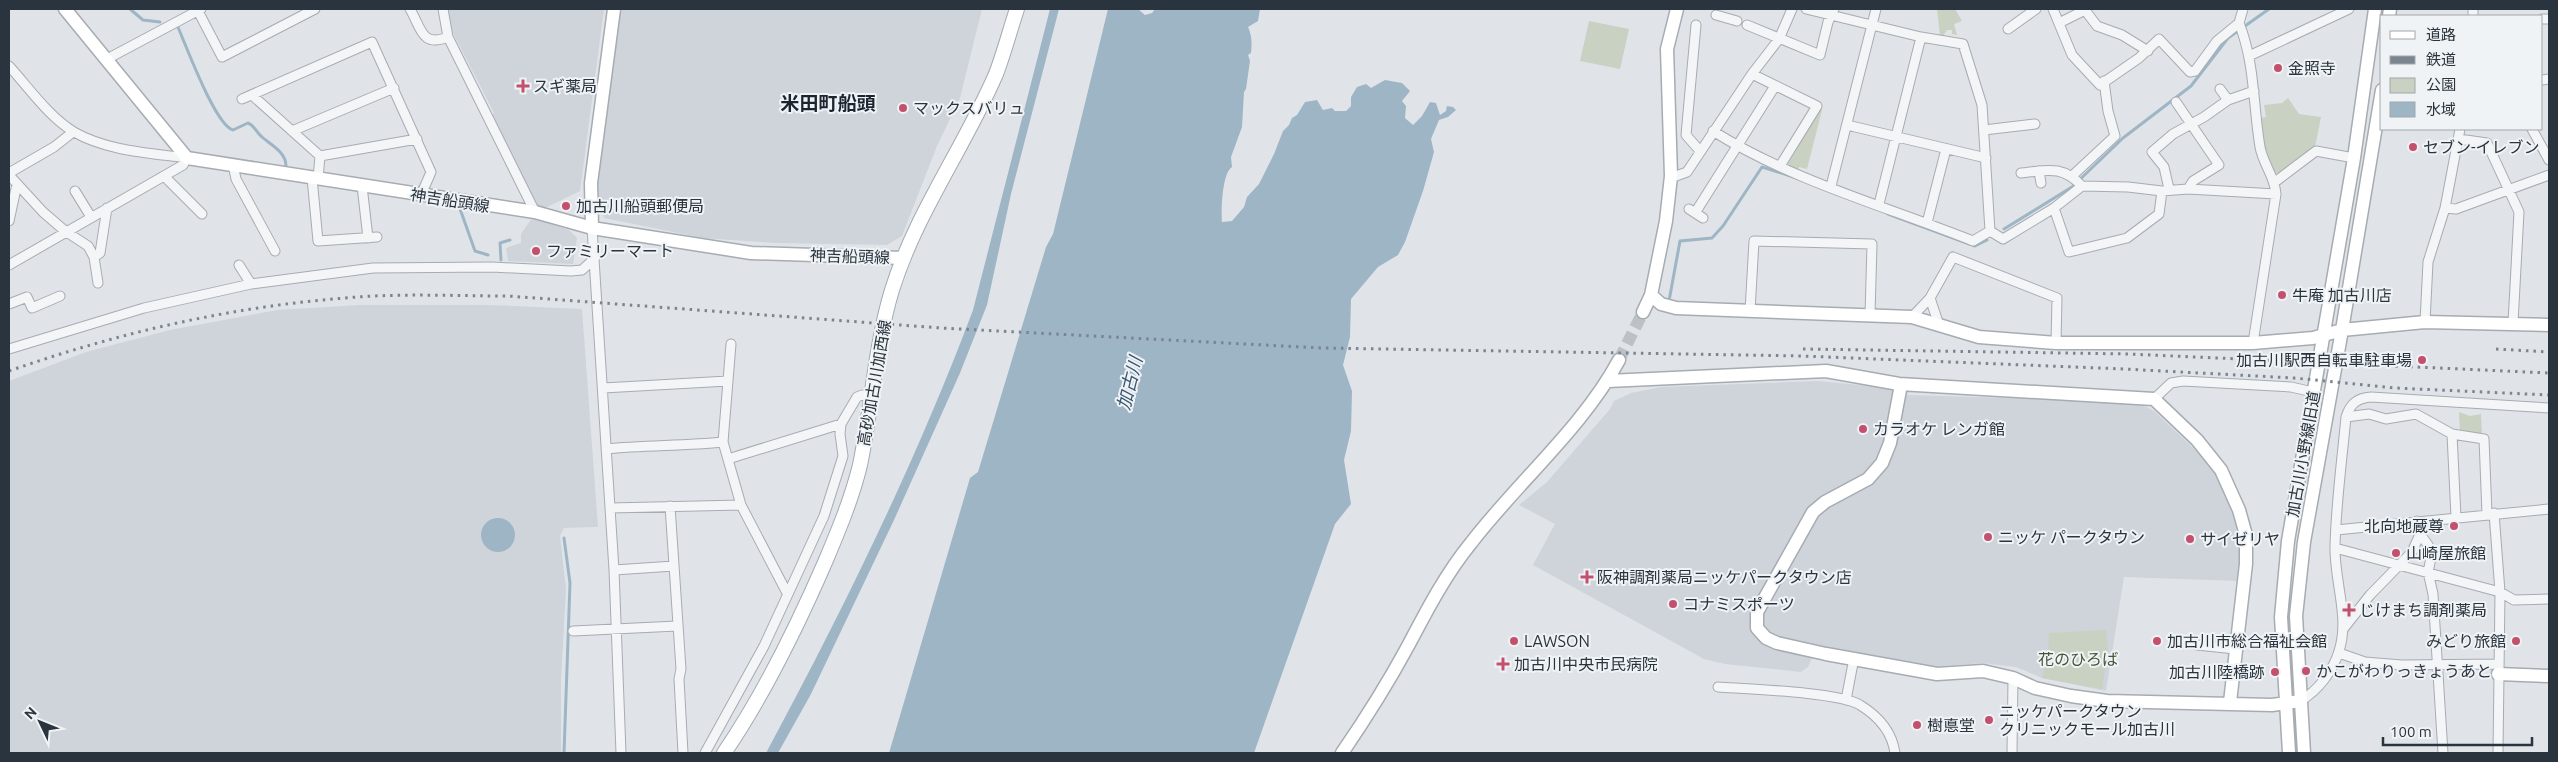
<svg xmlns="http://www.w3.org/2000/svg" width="2558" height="762" font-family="Ubuntu,'Noto Sans JP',sans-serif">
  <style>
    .built { fill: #cfd4da }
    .green { fill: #c8d1c2 }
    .water { fill: #9eb5c5 }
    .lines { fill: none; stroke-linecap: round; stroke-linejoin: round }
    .stream { stroke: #9eb5c5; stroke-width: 3 }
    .secondary-tunnel { stroke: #bcc1c6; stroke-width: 12; stroke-dasharray: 12 6; stroke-linecap: butt }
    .street-casing { stroke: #a6acb2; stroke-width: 11 }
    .secondary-casing { stroke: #a6acb2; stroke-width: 15 }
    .primary-casing { stroke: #a1aab3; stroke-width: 16 }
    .street { stroke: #f3f5f7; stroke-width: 9 }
    .secondary { stroke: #fff; stroke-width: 12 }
    .primary { stroke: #fff; stroke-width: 14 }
    .rail { stroke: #7b8590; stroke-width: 3; stroke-dasharray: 2.5 5; stroke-linecap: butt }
    .poi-dot { fill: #c3506c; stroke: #f0f3f6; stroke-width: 2 }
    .labels { text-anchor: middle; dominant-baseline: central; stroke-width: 4; stroke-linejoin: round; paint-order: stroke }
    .poi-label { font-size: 16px; fill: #2a343e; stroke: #f0f3f6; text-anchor: start }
    .street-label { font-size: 16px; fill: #2a343e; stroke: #f0f3f6 }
    .park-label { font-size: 16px; fill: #425939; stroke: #f0f3f6 }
    .water-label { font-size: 18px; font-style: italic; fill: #38566f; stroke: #f0f3f6 }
    .quarter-label { font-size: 19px; font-weight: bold; fill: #1c252f; stroke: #f0f3f6 }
  </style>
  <rect width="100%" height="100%" fill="#e0e4e8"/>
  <path class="built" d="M448,9H604L580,191L543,209L536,207L490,116L494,113L452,31Z
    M622,9H982L960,98L937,146L902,236L887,245L774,243L703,238L604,218L601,207H596L597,181L614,57L609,49Z
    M532,218L569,230L577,238L573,264L508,261L506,248L521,243V234Z
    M360,305H490L582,309L598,527L564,528L560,536L566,589L561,681V753H9V381L86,352L170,330L277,310Z
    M1818,381L1881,387L1909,395L2137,402L2154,411L2208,462L2231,500L2241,541L2240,581L2124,577L2106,691L2042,678L2016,667L1982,663L1931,667L1817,646L1808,667L1801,672L1725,664L1704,659L1533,565L1555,524L1519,505L1547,482L1610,409L1614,401L1631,393L1661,387Z"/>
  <path class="green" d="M1937,9H1955L1962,21L1954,24L1957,35L1952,34V30H1947L1943,36H1940Z
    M1589,21L1629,29L1620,69L1580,61Z
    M2288,98L2299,114L2321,117L2315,147L2279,174L2274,172L2265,150L2261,118L2266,117L2264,105L2282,103Z
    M1820,109L1822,110L1807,169L1799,167L1798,169L1787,166Z
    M2459,412L2470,416L2481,414L2482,436L2460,433Z
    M2106,630L2108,647L2102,689L2042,678L2048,654L2049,633Z"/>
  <path class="water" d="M1050,9H1059L1011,194L987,305L960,373L894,520L811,694L778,753H766C843,610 916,462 973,310Z
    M1108,9H1138L1145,15L1152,13L1155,9H1260L1258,21L1248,27C1252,36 1252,43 1251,53L1248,55L1250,61L1246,89L1244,92L1242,127L1231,157L1232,167C1222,173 1221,211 1222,222L1232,221L1244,207L1247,197L1259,184L1274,154L1283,131L1289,125L1292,118L1297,115L1305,102L1317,100L1323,110L1332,108L1335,111H1346L1351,106V97L1357,87L1366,84L1371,88L1385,80L1402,83L1410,91L1402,101L1406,106L1405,118L1413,125L1422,116L1430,102L1436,103L1440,115L1446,111L1447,106L1453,107L1456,110L1448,117L1439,120L1431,139L1434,152L1423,191L1405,242L1398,255L1378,267L1351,299L1350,337L1343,365L1352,391L1351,431L1344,460L1351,504L1335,524L1254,753H889L970,478L978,472L1046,247L1053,234Z
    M481 535a17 17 0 1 1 34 0a17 17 0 1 1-34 0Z"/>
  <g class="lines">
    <path class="stream" d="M130,9L143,20L160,22
      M177,25C186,45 215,125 233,130L248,123C255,126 256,132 262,137C271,145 286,152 286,166
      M459,206L475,251L488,255
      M1888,214L1975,246L1987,240
      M2004,229L2072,187L2123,138L2191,86L2228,38L2269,9
      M501,260L500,243L510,240
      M1669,301L1680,241L1712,238L1723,226L1762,167L1794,177
      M564,753L570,583L564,538"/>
    <path class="secondary-tunnel" d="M1619,360L1643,312"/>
    <defs>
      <path id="street" d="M410,9C421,27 421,48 448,37
        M443,9L448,37L535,212
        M1806,9L1921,37L1963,44L1982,105L1990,231
        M2053,9L2072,55L2100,85L2139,58L2159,39L2190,72L2195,71L2217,41L2239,23L2243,9
        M2473,9V16
        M198,11L222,57L315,9
        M1716,15L1737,21
        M2542,19H2549
        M2059,23L2085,10L2097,26L2122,35L2148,51
        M2239,23C2255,63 2253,105 2260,147C2263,164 2275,177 2276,194L2253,343
        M1696,25L1686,135L1700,151
        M1747,25L1820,55L1828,22L1834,9
        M2008,29L2036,9
        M2249,56L2349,9
        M107,59L201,9
        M9,66C29,88 49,117 74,132C107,151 150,153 187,158L183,165L9,265
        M1752,74L1817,106L1780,166
        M2542,80L2549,79
        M2220,89L2228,100
        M252,95L320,156L318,179
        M242,99L372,42L431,172L421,195
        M2176,102L2219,165L2193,181L2188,189
        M1847,125L1986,158
        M2532,129L2549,160
        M1984,130L2035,124
        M292,131L394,88
        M1713,131C1790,180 1888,207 1973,241L1990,231
        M2459,139L2487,143L2519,212L2513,323
        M320,156L417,139
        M233,165L236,179L275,251
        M2039,171L2041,183
        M9,173L54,147L73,132
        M2021,173C2048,170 2062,165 2082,186
        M9,175L43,212L65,231L88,246L94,257L98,283
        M164,176L202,214
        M1671,176H1676L1687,172L1752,74L1779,39L1792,9
        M2072,176L2115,136L2108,111L2104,81
        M312,178L318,241L377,237
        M2275,182L2316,151L2354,158
        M362,186L368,238
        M1831,186L1876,9
        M2169,189L2164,167L2152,152L2173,134L2204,117L2228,100L2254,91
        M75,191L91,217
        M1879,204L1921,37
        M2054,208L2069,252L2127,238L2159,214L2162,191
        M2445,208L2456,209L2549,175
        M1689,209L1703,218
        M1695,213L1775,86
        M9,221L17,184
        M1927,223L1946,149
        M592,228L614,570L621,753
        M1990,231L2003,239L2054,208L2082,186L2128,187L2162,191L2188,189L2276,194
        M94,257L100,253L107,208
        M239,265L251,284
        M1930,298L1939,325
        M9,304L27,297L32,308L60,296
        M1750,311L1754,241L1872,244L1870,315
        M1912,317L1930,298L1953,257L2057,298L2056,343
        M2425,322L2428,262L2445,208L2460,129
        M9,349L144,308L251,284L373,268L492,267L571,271L582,270L595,258
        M603,388L728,381
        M2154,399L2171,383L2183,381L2291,387L2313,392
        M2346,417L2369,414L2386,419L2416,414L2452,434L2484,439L2487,514
        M841,424L857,397L862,395L871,397
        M2452,434L2456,517
        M723,442L731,344
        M606,449C645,445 684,446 723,442L741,505L787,593
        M670,506L681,669L679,679L683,753
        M610,508L741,505
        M2494,513L2500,592L2498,753
        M2417,521L2420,534L2428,545L2431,558L2428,572L2433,594L2443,753
        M2336,530L2549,509
        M2335,548L2500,592L2514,600L2549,599
        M614,570L674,566
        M2344,628L2370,595L2412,552L2420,534
        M573,631L677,626
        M2197,645L2235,649
        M2339,653L2365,662L2402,665L2499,664
        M1718,687C1747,689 1840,692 1860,705C1878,716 1892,732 1895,753
        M1846,700L1854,658
        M2300,701C2318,691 2333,671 2339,651C2350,617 2334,581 2335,546C2336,503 2342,460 2346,417C2350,404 2357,398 2371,397L2549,408
        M705,753L764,646L824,516L843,456L840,434L841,424L728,459
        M2012,753L2013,678"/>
      <path id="secondary" d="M65,9L187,158L535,212L592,228L751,253L903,258
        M2389,16L2390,9
        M592,228L591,183L614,9
        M1651,295L1661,304L1676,308L1912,317L1979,337L2056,343H2253L2313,338L2342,330L2425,322L2549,325
        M1643,312L1651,295L1666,221L1671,176L1667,49L1677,9
        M1608,381L1826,371L1899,384L2154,399L2197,440L2221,470L2239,510L2246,535V564L2230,702
        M1899,384L1900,390L1890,443L1882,463L1868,479L1825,502L1813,512L1757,612V628L1766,638L1777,643L1826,654L1937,674L1983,671L2013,678L2035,688L2071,696L2107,701L2272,705L2300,701
        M2498,674L2549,676
        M1342,753C1366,718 1388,683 1408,646C1427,610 1445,575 1471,543C1517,483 1584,426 1619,360
        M2289,753L2281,617L2288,541L2354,158L2375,9
        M2304,753L2296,616L2304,542L2342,330L2382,90"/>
      <path id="primary" d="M724,753C765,693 797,627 826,560C839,529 852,498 860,465C872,407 875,346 892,290C916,213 964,148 996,74C1004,53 1010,30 1017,9"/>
    </defs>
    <use href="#street" class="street-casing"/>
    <use href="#secondary" class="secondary-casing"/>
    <use href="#primary" class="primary-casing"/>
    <use href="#street" class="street"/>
    <use href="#secondary" class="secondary"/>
    <use href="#primary" class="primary"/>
    <path class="rail" d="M1803,349L2129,354L2549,373
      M2496,349L2549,352
      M9,371C118,333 229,307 345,298C399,293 454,296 508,296L941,328L1321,348L1802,356L2124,369L2294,378L2395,388L2549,395"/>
  </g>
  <g class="poi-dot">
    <circle cx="2278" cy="68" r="5"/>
    <path d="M520.5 78.5h5v5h5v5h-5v5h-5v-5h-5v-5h5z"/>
    <circle cx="903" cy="108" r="5"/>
    <circle cx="2413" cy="147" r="5"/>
    <circle cx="566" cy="206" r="5"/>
    <circle cx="536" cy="251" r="5"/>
    <circle cx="2282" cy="295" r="5"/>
    <circle cx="2422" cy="360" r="5"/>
    <circle cx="1863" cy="429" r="5"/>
    <circle cx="2454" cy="526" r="5"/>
    <circle cx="1988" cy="537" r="5"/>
    <circle cx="2190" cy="539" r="5"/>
    <circle cx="2396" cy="553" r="5"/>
    <path d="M1584.5 569.5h5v5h5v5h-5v5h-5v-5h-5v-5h5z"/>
    <circle cx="1673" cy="604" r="5"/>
    <path d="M2346.5 602.5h5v5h5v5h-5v5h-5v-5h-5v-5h5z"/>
    <circle cx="1514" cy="641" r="5"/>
    <circle cx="2157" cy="641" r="5"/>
    <circle cx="2516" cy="641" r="5"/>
    <path d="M1500.5 656.5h5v5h5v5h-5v5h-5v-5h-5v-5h5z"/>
    <circle cx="2306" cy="671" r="5"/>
    <circle cx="2275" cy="672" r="5"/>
    <circle cx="1989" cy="720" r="5"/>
    <circle cx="1917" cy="725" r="5"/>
  </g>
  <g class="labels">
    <g class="poi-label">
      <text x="2288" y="68">金照寺</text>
      <text x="533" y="86">スギ薬局</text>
      <text x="913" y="108">マックスバリュ</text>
      <text x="2423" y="147">セブン-イレブン</text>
      <text x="576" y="206">加古川船頭郵便局</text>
      <text x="546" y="251">ファミリーマート</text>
      <text x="2292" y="295">牛庵 加古川店</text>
      <text x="2412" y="360" text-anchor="end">加古川駅西自転車駐車場</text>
      <text x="1873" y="429">カラオケ レンガ館</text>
      <text x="2444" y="526" text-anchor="end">北向地蔵尊</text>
      <text x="1998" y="537">ニッケ パークタウン</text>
      <text x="2200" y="539">サイゼリヤ</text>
      <text x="2406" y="553">山崎屋旅館</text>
      <text x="1597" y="577">阪神調剤薬局ニッケパークタウン店</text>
      <text x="1683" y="604">コナミスポーツ</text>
      <text x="2359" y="610">じけまち調剤薬局</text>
      <text x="1524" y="641">LAWSON</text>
      <text x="2167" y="641">加古川市総合福祉会館</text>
      <text x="2506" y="641" text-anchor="end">みどり旅館</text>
      <text x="1514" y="664">加古川中央市民病院</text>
      <text x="2316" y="671">かこがわりっきょうあと</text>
      <text x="2265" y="672" text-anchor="end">加古川陸橋跡</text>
      <text x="1999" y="711">ニッケパークタウン<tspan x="1999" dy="18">クリニックモール加古川</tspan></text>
      <text x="1927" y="725">樹悳堂</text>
    </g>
    <g class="street-label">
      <text transform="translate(450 200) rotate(9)">神吉船頭線</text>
      <text transform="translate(850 256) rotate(2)">神吉船頭線</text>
      <text transform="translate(874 383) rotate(-80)">高砂加古川加西線</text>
      <text transform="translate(2303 454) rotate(-80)">加古川小野線旧道</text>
    </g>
    <g class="park-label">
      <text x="2078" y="659">花のひろば</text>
    </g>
    <g class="water-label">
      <text transform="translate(1129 383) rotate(-76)">加古川</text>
    </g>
    <g class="quarter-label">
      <text x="828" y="103">米田町船頭</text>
    </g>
  </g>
  <rect width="2558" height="762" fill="none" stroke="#2a343e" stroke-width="20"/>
  <rect x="2380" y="15" width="162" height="115" fill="#f0f3f6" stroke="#a1a7ac"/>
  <rect x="2390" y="31" width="25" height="8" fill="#ffffff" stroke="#a1a7ac"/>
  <text x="2426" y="40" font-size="15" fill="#2a343e">道路</text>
  <rect x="2390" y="56" width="25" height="8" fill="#7b8590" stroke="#a1a7ac"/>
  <text x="2426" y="65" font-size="15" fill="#2a343e">鉄道</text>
  <rect x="2390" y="78" width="25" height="15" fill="#c8d1c2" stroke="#a1a7ac"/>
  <text x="2426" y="90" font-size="15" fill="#2a343e">公園</text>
  <rect x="2390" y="102" width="25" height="15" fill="#9eb5c5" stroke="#a1a7ac"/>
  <text x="2426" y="115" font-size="15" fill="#2a343e">水域</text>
  <g transform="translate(40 722) rotate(313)" stroke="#f0f3f6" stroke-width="4" paint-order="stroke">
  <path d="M0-4L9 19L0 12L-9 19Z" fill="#2a343e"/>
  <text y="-8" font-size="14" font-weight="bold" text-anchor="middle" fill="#2a343e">N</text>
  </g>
  <path d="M2383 737v8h149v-8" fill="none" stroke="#2a343e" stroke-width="2.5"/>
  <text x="2390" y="737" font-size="15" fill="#2a343e" stroke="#f0f3f6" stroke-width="4" paint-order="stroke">100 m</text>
</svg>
